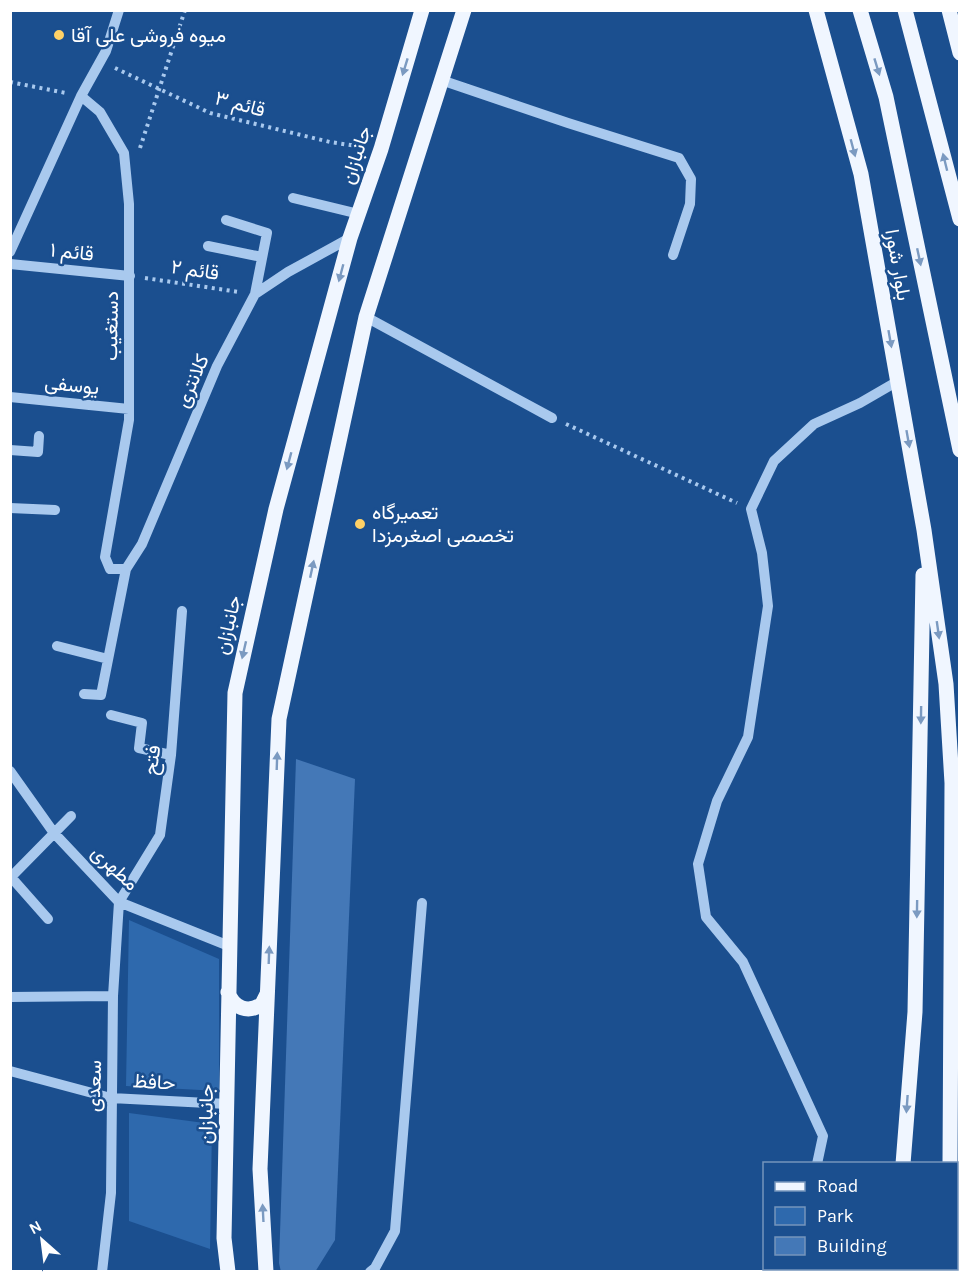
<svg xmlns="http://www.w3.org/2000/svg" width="970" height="1282" font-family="Karla,Vazirmatn,sans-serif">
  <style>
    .green { fill: #2e69ad }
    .building { fill: #4478b7 }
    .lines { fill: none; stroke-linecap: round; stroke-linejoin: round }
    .path { stroke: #a9c9ee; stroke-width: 4; stroke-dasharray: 3 4.5; stroke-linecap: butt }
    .minor { stroke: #a9c9ee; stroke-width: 10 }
    .major { stroke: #f0f6ff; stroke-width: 15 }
    .oneway { fill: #7b9ac1 }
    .poi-dot { fill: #ffd166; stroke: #1b4f8f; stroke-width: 2 }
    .labels { text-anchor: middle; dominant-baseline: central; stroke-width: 5; stroke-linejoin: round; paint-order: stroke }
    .poi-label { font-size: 20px; fill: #fff; stroke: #1b4f8f; text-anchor: start }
    .street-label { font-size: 20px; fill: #fff; stroke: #1b4f8f }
  </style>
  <rect width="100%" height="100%" fill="#1b4f8f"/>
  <path class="green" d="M129,920L219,959V1091L126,1086Z
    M129,1113L212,1124L210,1249L129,1221Z"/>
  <path class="building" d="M296,759L355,779L335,1240L315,1272H281L279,1263Z"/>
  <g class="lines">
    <path class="path" d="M115,68L210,113L330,142L363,147
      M10,82L66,93
      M140,148L185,10
      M145,278L239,292
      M566,424L737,503"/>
    <path class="minor" d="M441,80L568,123L679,158L691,179L690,204L673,255
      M81,96L100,112L124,153L129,204V420L105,557L110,569H126L142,544L217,366L255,294L288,272L350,238
      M293,198L359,214
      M226,220L267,233L255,294
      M208,246L262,257
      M10,252L81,96L106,51L119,10
      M10,264L130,276
      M366,317L552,418
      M10,397L129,409
      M10,450L38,452L39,436
      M10,508L55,510
      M57,646L108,659
      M84,694L101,695L126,569
      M111,715L142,723L139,748L171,755
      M10,771L54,833L119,902L229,946
      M10,876L48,919
      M11,877L71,816
      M10,997L113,996
      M10,1071L111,1098L227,1104
      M817,1164L823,1136L743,962L706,917L698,864L717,801L748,737L768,606L762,553L751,509L774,461L814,424L860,403L898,381
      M102,1272L111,1193L113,996L119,902L160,835L171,755L182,611
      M370,1272L375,1268L395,1231L422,903
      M792,1272L793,1268"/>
    <path class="major" d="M816,10L861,174L924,530L946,684L952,783L950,1164
      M860,10L886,97L960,450
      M905,10L960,219
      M949,10L960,53
      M228,992C233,1008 248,1014 262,1004L267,994
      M903,1164L915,1012L923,575
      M951,1268V1272
      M228,1272L224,1238L235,693L276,509L350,238L381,149L422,10
      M266,1272L260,1169L279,719L366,317L464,10
      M894,1272V1268"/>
  </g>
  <defs><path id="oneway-solid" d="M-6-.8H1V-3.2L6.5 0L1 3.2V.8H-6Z" transform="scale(1.5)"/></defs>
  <g class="oneway">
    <use href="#oneway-solid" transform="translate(405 67) rotate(107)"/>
    <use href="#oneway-solid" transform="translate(877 67) rotate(73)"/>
    <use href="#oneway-solid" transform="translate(853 148) rotate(75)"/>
    <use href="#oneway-solid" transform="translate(945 162) rotate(-104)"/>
    <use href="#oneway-solid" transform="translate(919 257) rotate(78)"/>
    <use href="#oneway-solid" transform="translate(341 273) rotate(105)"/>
    <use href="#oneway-solid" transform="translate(890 339) rotate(80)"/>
    <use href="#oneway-solid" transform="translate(908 439) rotate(80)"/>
    <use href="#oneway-solid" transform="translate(289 461) rotate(105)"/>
    <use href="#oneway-solid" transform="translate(312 569) rotate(-78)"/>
    <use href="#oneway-solid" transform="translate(938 630) rotate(82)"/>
    <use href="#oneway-solid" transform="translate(244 650) rotate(103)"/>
    <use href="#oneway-solid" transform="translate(921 715) rotate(91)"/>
    <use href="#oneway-solid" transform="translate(277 761) rotate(-88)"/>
    <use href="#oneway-solid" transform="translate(917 909) rotate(91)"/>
    <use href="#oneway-solid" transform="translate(269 955) rotate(-88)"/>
    <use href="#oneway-solid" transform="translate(907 1104) rotate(94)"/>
    <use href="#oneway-solid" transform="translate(263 1213) rotate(-93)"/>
  </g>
  <g class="poi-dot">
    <circle cx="59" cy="35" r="6"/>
    <circle cx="360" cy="524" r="6"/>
  </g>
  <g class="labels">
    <g class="poi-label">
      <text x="71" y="35">میوه فروشی علی آقا</text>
      <text x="372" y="512">تعمیرگاه<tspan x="372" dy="23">تخصصی اصغرمزدا</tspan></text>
    </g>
    <g class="street-label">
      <text transform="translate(240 104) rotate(15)">قائم ۳</text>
      <text transform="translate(356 155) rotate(-72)">جانبازان</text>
      <text transform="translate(72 252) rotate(6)">قائم ۱</text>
      <text transform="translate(898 265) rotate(80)">بلوار شورا</text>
      <text transform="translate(195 270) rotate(8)">قائم ۲</text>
      <text transform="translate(111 326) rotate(-89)">دستغیب</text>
      <text transform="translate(192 381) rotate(-66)">کلانتری</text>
      <text transform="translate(72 385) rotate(6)">یوسفی</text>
      <text transform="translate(228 625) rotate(-77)">جانبازان</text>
      <text transform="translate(152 760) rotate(-83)">فتح</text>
      <text transform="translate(115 868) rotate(43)">مطهری</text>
      <text transform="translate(154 1082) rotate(3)">حافظ</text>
      <text transform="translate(94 1086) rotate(-88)">سعدی</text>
      <text transform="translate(206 1114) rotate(-89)">جانبازان</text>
    </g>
  </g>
  <rect width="970" height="1282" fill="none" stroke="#ffffff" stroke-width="24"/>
  <rect x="763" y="1162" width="195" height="108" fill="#1b4f8f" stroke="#7695bc" stroke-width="1.5"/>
  <rect x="775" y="1182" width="30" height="9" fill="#f0f6ff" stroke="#7695bc" stroke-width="1.5"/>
  <text x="817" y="1192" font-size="18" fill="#ffffff">Road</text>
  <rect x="775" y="1207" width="30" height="18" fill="#2e69ad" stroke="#7695bc" stroke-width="1.5"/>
  <text x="817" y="1222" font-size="18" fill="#ffffff">Park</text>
  <rect x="775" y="1237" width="30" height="18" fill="#4478b7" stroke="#7695bc" stroke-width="1.5"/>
  <text x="817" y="1252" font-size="18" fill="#ffffff">Building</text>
  <g transform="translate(42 1240) rotate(332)" stroke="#1b4f8f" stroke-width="4.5" paint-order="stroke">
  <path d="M0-4.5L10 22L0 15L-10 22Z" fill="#ffffff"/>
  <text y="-9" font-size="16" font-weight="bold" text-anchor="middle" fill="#ffffff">N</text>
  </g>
</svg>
